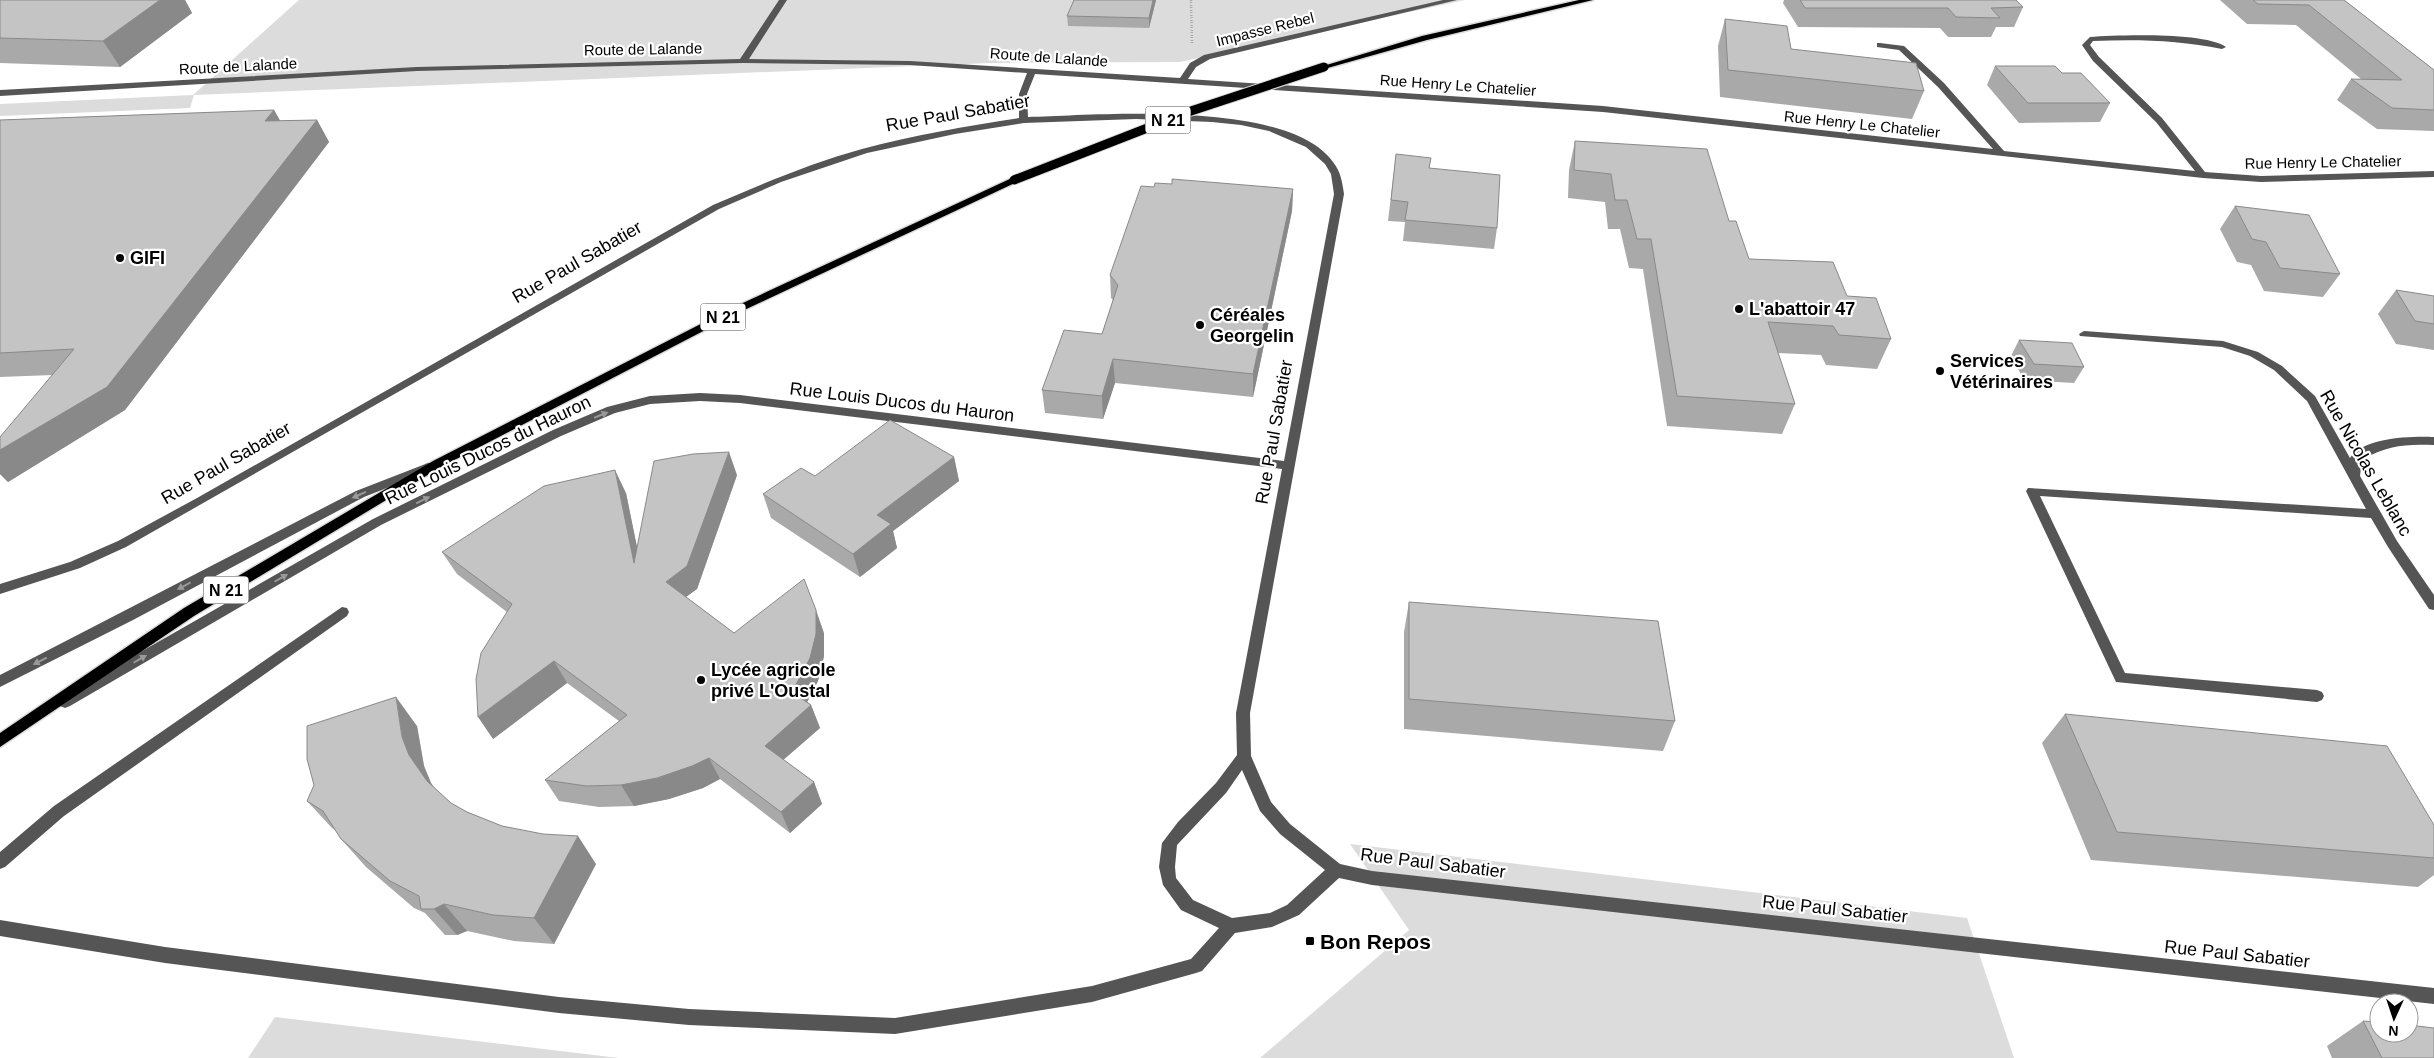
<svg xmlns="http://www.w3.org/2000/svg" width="2434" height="1058" font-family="Arial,sans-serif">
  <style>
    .green { fill: #dcdcdc }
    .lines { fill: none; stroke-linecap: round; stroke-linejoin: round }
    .major-casing { stroke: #dbdbdb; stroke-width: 3 }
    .path { stroke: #777; stroke-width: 2.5; stroke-dasharray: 0.5 2; stroke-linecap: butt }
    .minor { fill: #555; fill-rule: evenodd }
    .major { fill: #000; fill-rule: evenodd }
    .major-bridge-casing { stroke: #dbdbdb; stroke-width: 11; stroke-linecap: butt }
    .major-bridge { stroke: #000; stroke-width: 9 }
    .wall { fill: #a9a9a9 }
    .shaded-wall { fill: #898989 }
    .building { fill: #c4c4c4; stroke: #898989 }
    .oneway { fill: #999 }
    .poi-dot { fill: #000; stroke: #fff; stroke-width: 2 }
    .labels { text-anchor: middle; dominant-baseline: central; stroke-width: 4.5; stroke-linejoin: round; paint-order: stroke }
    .far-street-label { font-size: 15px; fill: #000; stroke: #fff }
    .shield { fill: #fff; stroke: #4c4c4c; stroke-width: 1 }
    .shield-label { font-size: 16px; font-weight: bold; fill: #000 }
    .street-label { font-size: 18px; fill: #000; stroke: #fff }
    .poi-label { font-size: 18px; font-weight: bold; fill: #000; stroke: #fff; text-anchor: start }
    .near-poi-label { font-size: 21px; font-weight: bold; fill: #000; stroke: #fff; text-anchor: start }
  </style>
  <rect width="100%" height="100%" fill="#fff"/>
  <path class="green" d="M299,0H1465L1180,62L990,63L194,95L190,108L0,116V104L193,95Z
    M1350,844L1967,918L2014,1058H1260L1409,930Z
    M275,1017L619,1058H248Z"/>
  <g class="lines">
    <defs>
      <path id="major" d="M1579,0H1593L1427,40L1324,69L1320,67L1422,36Z
        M1014,177L1019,180L1017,182L740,312L441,467L194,616L0,747V733L184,608L433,461L732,308Z"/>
    </defs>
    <use href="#major" class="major-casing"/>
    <path class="path" d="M1191,0L1192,44"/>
    <path class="minor" d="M779,0H787L749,59L910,61L1180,78L1190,63L1204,55L1443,0H1457L1210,59L1196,67L1188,79L1603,106L1993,149L1938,87L1899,50L1877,47V43H1880L1904,46L1944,83L2004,151L2195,171L2156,122L2093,61L2082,45L2090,37C2118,35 2205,32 2226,47L2222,49C2179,40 2136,39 2093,41L2090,45L2099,57L2162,118L2205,172L2261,176L2434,171V177L2261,182L2203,178L1603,112L1035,74L1027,94L1028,117C1099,115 1288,99 1333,162C1341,172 1342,182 1344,194L1250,713L1251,756L1271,802L1290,824L1340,864L1372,871L2434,988V1004L1372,885L1339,878L1299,915L1272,927L1235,933L1202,971L1196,973L1092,1002L895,1034L689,1025L559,1013L165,963L0,936V920L165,947L559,997L689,1009L895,1018L1092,986L1191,959L1219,928L1181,910L1163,885L1159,867L1162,843L1178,822L1216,783L1237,755L1236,713L1282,469L740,403L700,401L650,404L615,413L561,436L381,525L70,706L65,708L60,706L58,702L60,698L373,519L553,430L607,407L650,396L700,393L740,395L1284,461L1334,194L1331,174L1325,164L1306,147L1269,131L1241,125L1212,122L1136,119L1024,123L955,134L867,153L781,182L719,209L126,547L80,568L0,594V584L70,562L118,541L197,498L713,205C762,184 811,163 862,149C914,135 967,126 1019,118V94L1027,73L910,65L743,63L417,71L0,96V90L417,67L740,59ZM1242,770L1260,811L1280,834L1325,870L1287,905L1270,913L1232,918L1193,900L1176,878L1175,867L1177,845L1226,793Z
      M2084,331L2223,341L2258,352L2282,366L2315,396L2350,458C2363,437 2412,436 2434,437V445C2405,444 2388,445 2362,460L2360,476L2397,541L2434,595V610L2429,609L2388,547L2371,518L2040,496L2125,673L2317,690L2322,692L2324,696L2322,700L2317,702L2116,682L2026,491L2028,488L2366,509L2307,401L2274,370L2250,356L2222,347L2080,336L2079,334Z
      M428,463L432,464L434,467L432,470L364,497L133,620L0,687V675L356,491Z
      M342,607L347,608L349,612L347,616L64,816L5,867L0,869V852L54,806Z"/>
    <use href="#major" class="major"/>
    <defs>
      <path id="major-bridge" d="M1014,180L1191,111L1324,67"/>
    </defs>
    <use href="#major-bridge" class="major-bridge-casing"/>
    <use href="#major-bridge" class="major-bridge"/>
  </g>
  <path class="wall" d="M0,0H185L192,13L120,67L0,63Z
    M1156,0L1149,28L1068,26L1067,16Z
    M1784,0H2016L2023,7L2014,27H1996L1991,37H1948L1940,28L1798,27L1783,3Z
    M2220,0H2344L2434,70V131L2377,129L2337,100L2351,79H2361L2296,25L2247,24Z
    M1725,19L1791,49L1924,91L1912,119L1720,97L1718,46Z
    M1995,66L2062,73L2110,103L2100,122L2019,123L1987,85Z
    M274,110L280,121L317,120L329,142L125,410L8,482L0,474V450L53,375L0,377V120Z
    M1575,141L1729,221L1749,259L1847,296L1891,339L1877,369L1826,365L1821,355L1778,353L1795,404L1782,434L1667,426L1643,269L1629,268L1620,229H1608L1605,202L1568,198L1569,170Z
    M1396,154L1430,168L1497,228L1494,249L1403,241L1405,222L1388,221Z
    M1154,187L1293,189L1292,211L1253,397L1115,383L1103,419L1045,413L1042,390L1102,334L1113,300L1111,298L1110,275Z
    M2235,206L2340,274L2323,297L2264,291L2251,265L2237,262L2220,229Z
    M2396,290L2434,296V350L2396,344L2378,314Z
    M2019,340L2084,367L2074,383L2024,380L2011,356Z
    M954,457L959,481L893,531L897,548L860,577L771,518L763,494L815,476Z
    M737,475L697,589L686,597L734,633H824V656L818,681L807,702L811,705L820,728L783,760L814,782L822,804L790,833L720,779L703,788L669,799L634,806L599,807L559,801L545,780L619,721L567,683L493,739L507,612L457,574L442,552L626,493L637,548Z
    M1409,602L1675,721L1663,751L1404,729V632Z
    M2065,714L2434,825V875L2418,887L2091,860L2042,743Z
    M417,726L424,766L431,783L433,787L451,803L467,812L596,864L554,944L514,941L467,931L457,935H445L425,913L414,908L366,867L341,839L336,831L332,828L307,801Z
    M2363,1021L2434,1058H2332L2327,1046Z"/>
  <path class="shaded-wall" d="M160,0H185L192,13L120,67L103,41Z
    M1153,0H1156L1149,28V18Z
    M274,110L286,131L265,121Z
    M317,120L329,142L125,410L8,482L0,474V450Z
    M1293,189L1292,211L1253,397V374Z
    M1113,359L1115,383L1103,419L1102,396Z
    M729,452L737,475L697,589L676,604L666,582Z
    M954,457L959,481L893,531L897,548L860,577L853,554L877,515Z
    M615,470L626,493L645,586L634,563Z
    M816,610L824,633V656L818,681L801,714L792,692Z
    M554,661L567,683L493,739L478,717Z
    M396,697L417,726L424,766L431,783L448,808L427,781L409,755L402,737Z
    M811,705L820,728L774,768L765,746Z
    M709,758L720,779L703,788L669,799L634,806L621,785Z
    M814,782L822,804L790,833L781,812Z
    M578,836L596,864L554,944L534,918Z
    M444,904L467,931L457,935L434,909Z"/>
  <path class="building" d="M0,0H160L103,41L0,38Z
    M1074,0H1153L1149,18L1067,16Z
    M1800,0H2016L2023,7L1991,8L2000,18L1956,17L1948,8H1805Z
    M2253,0H2344L2434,70V110L2392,108L2351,79L2402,80L2309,5L2258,4Z
    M1725,19L1787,26L1791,49L1916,63L1924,91L1728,70Z
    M1995,66H2055L2062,73H2081L2110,103H2028Z
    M274,110L265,121L317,120L107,387L0,450V437L74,349L0,353V120Z
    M1575,141L1707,149L1729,221H1736L1749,259L1833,262L1847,296L1876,298L1891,339L1839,335L1833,326L1768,322L1795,404L1677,396L1651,239H1637L1627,200H1615L1611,174L1574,170Z
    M1396,154L1431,158L1429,168L1500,175L1497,228L1405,220L1408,202L1391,200Z
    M1172,179L1293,189L1253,374L1113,359L1102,396L1042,390L1064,330L1102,334L1118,285L1110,275L1141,186L1154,187L1155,183L1172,184Z
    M2235,206L2309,215L2340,274L2280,268L2266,242L2252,239Z
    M2396,290L2434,296V324L2415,321Z
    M2019,340L2072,343L2084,367L2034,364Z
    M890,420L954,457L877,515L891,524L853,554L763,494L801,468L815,476Z
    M729,452L687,566L666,582L734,633L804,579L816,610V634L810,658L792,692L811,705L765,746L814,782L781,812L709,758L692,766L657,778L621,785L586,786L545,780L627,715L554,661L478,717L476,679L481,653L512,604L442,552L544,486L615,470L634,563L654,461L693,454Z
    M1409,602L1658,621L1675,721L1409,699Z
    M396,697L402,737L409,755L427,781L451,803L467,812L502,826L543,834L578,836L534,918L493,915L444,904L434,909H421L419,896L390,881L341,839L323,811L307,801L314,785L307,759V726Z
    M2065,714L2387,746L2434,825V858L2117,832Z
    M2363,1021L2379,1022V1033H2409V1025L2434,1028V1058H2382Z"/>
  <defs><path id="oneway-solid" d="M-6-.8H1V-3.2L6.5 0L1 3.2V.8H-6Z" transform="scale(1.25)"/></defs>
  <g class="oneway">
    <use href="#oneway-solid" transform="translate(601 415) rotate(-22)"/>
    <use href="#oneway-solid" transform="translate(359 495) rotate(156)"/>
    <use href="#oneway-solid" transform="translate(423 500) rotate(-26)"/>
    <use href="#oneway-solid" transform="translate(281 578) rotate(-30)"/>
    <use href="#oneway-solid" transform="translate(184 586) rotate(152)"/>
    <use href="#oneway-solid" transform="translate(140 659) rotate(-30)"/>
    <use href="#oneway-solid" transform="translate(40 661) rotate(153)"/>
  </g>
  <g class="poi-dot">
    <circle cx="120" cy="258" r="5"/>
    <circle cx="1739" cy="309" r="5"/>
    <circle cx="1200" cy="325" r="5"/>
    <circle cx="1940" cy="371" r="5"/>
    <circle cx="701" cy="680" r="5"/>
    <rect x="1305" y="936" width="10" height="10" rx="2.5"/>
  </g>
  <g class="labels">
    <g class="far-street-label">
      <text transform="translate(1265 29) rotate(-14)">Impasse Rebel</text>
      <text transform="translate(643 49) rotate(-1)">Route de Lalande</text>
      <text transform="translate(1049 57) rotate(4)">Route de Lalande</text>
      <text transform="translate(238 66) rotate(-3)">Route de Lalande</text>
      <text transform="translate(1458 85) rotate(4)">Rue Henry Le Chatelier</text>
      <text transform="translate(1862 124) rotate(6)">Rue Henry Le Chatelier</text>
      <text transform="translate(2323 162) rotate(-1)">Rue Henry Le Chatelier</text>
    </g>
    <g class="shield">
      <rect x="1145.5" y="106.5" width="45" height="27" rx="4"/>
      <rect x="700.5" y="303.5" width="45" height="27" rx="4"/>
      <rect x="203.5" y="576.5" width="45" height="27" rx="4"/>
    </g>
    <g class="shield-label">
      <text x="1168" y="120">N 21</text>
      <text x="723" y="317">N 21</text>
      <text x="226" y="590">N 21</text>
    </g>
    <g class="street-label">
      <text transform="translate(958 113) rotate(-10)">Rue Paul Sabatier</text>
      <text transform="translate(577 262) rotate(-30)">Rue Paul Sabatier</text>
      <text transform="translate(902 402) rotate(7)">Rue Louis Ducos du Hauron</text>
      <text transform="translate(1274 432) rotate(-80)">Rue Paul Sabatier</text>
      <text transform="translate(488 450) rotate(-26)">Rue Louis Ducos du Hauron</text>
      <text transform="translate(226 463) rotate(-30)">Rue Paul Sabatier</text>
      <text transform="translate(2366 463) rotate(60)">Rue Nicolas Leblanc</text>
      <text transform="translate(1433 863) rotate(7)">Rue Paul Sabatier</text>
      <text transform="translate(1835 909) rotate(6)">Rue Paul Sabatier</text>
      <text transform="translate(2237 954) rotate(6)">Rue Paul Sabatier</text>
    </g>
    <g class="poi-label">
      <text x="130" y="258">GIFI</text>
      <text x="1749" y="309">L'abattoir 47</text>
      <text x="1210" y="315">Céréales<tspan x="1210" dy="21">Georgelin</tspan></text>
      <text x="1950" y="361">Services<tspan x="1950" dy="21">Vétérinaires</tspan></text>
      <text x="711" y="670">Lycée agricole<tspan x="711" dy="21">privé L'Oustal</tspan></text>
    </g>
    <g class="near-poi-label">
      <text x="1320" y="941">Bon Repos</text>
    </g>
  </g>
  <g transform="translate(2394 1018) rotate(183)"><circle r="24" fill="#ffffff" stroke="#999999"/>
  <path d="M0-4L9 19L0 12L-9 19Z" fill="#000000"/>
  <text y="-8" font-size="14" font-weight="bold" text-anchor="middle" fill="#000000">N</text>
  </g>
</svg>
